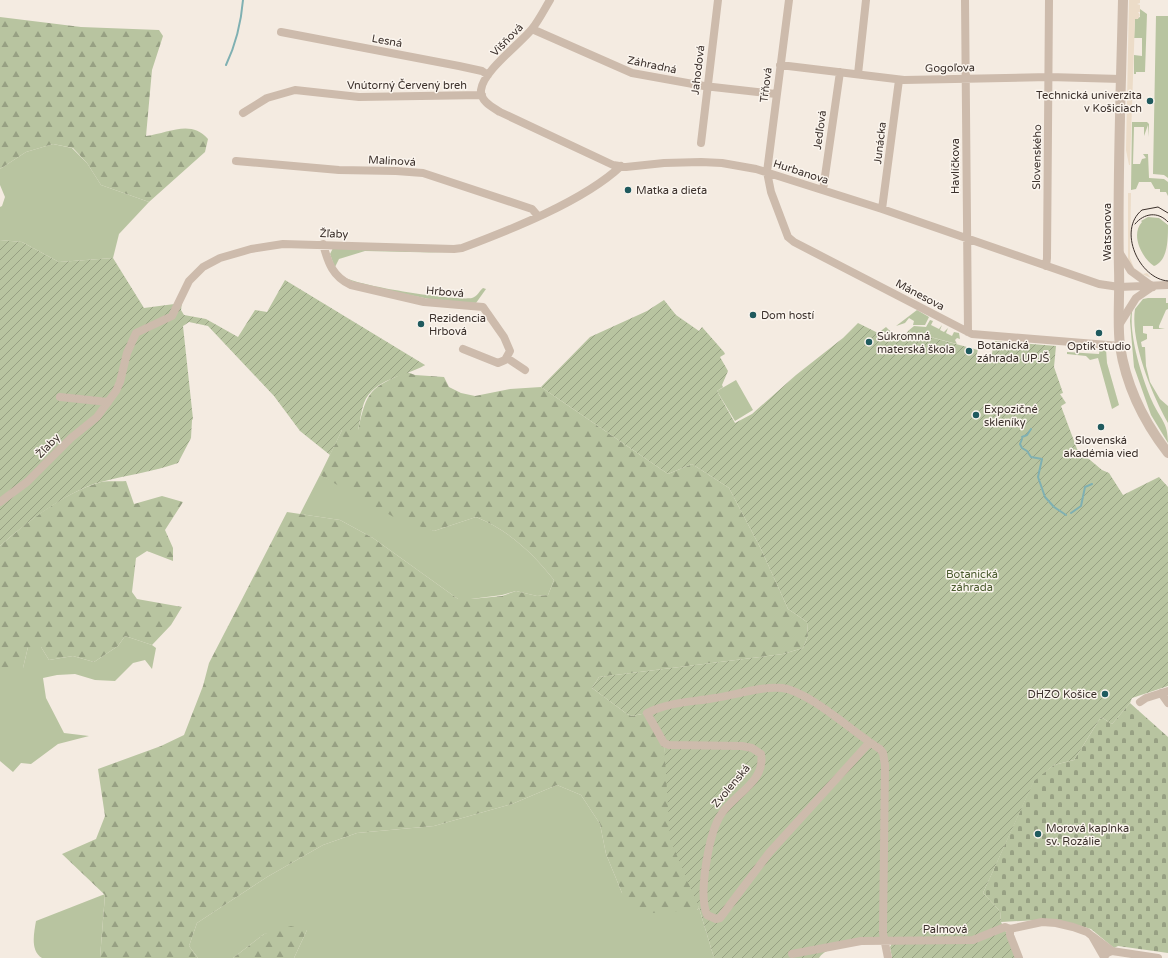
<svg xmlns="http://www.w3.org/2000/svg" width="1168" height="958" font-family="'Varela Round',sans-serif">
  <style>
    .green { fill: #b8c4a0 }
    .forest { fill: url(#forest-firs) }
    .cemetery { fill: url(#cemetery-stones) }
    .garden { fill: url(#garden-furrows) }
    .plaza { fill: #ecdcc8 }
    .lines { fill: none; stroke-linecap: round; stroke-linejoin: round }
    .stream { stroke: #7fb0b2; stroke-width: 2 }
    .minor { stroke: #cdbbac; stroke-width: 8 }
    .tertiary { stroke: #cdbbac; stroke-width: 10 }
    .tram { stroke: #3b302b; stroke-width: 1 }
    .poi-dot { fill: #1f5a5e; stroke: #fbf5ee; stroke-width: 1.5 }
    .labels { text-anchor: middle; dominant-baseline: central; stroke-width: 3; stroke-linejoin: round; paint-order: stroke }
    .street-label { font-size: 11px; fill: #3b302b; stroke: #fbf5ee }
    .poi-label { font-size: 11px; fill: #3b302b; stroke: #fbf5ee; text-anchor: start }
    .park-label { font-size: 11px; fill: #4a5a2e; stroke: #fbf5ee }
  </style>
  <defs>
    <pattern id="forest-firs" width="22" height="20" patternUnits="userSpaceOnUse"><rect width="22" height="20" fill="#b8c4a0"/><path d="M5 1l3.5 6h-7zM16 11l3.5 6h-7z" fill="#97a083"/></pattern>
    <pattern id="cemetery-stones" width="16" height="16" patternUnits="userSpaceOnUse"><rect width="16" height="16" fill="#b8c4a0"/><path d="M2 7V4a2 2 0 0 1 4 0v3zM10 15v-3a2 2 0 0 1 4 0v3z" fill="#97a083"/></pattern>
    <pattern id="garden-furrows" width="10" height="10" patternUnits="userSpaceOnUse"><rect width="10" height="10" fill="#b8c4a0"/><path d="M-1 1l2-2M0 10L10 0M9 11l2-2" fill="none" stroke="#97a083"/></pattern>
  </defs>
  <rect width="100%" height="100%" fill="#f4ebe1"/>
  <path class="green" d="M1140,9L1147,14L1145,72H1136V74H1134V55L1142,56V38H1134L1135,19L1140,17Z
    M1156,16H1168V178L1164,175L1153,174Z
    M1132,122H1147L1149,124V137L1148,125L1144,136V127H1134L1133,164H1140L1142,159L1146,158L1143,154H1148L1149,178L1164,179L1168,182V196L1166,192H1160V189H1155L1151,182H1139L1136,189L1131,190Z
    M53,144L72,148L87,163L101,185L149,202L119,234L113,258L59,262L22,242L0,240V207L2,206L5,197L0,185V169L26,152Z
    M1148,217L1159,218L1168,225C1168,239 1168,261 1154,266C1142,258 1130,235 1142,222L1141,221Z
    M333,248L454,253L365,251L339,259L335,267C337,270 339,274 342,276C356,286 455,301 472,298C477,297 480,290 483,288L486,289L476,303L439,301L360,285L337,274L330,254Z
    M1148,298H1166V303H1168V309L1166,310L1159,326V328L1165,329H1153V326H1143V333L1147,334V339L1141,342L1142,347H1145L1146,366L1150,382L1160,399L1168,406V423C1152,395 1130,341 1135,309L1143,299Z
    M1133,307C1127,331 1142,378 1152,401C1160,419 1168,422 1168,443L1151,415L1134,367L1130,321L1131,311Z
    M917,310L929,317L925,325H913L914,321L909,318L905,323L896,326Z
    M930,320L933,321L931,325L939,329L942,325L940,330L944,332L948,328L946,333L952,336L954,332L959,333L960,339L957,338L955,340L957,344L908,331L914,326L926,327Z
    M1100,348L1106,349L1107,363L1119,405L1112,409L1098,358L1090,360L1086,356L1067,354V352L1099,354Z
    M736,380L753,410L735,421L717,391Z
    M320,475L434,531L476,517C508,530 533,553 554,580L548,595L537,596L516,591L502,595L471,599H458L373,538L340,520L300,514Z
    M125,636L152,645L156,648L152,669L145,660L133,663L115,681L95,680L75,674L57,675L43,678L46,698L64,733L89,736L58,744L31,764L21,763L13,772L0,761V668H23L28,647H41L49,660L73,656L94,662L118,646Z
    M557,785L581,795L600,824L606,854L622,893L697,910L699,908L714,958H294L307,930L264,934L233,958H198L189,946L197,923L267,877L323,845L357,833L434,826L512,804Z
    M105,894L100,958H42C30,951 34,933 36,921Z"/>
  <path class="forest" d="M0,17L81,27L159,30L163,36L152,70L146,136C169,133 191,119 208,139L205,152L149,202L101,185L87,163L73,148L53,144L26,152L0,169Z
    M407,372L415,375L444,377L449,387L461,393L475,396L510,389L541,387L668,474L692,464L729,488L761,549L788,609L807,622L808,636L803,648L783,654L599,677L592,688L627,714L632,716L647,713L664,743L667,774L699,908L697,910L636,914L622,893L606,854L600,824L581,795L557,785L512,804L434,826L357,833L323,845L267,877L197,923L189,946L198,958H100L105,895L62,854L96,839L105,816L98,769L161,746L184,735L203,686L209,663L287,512L340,520L373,538L458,599H471L502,596L516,591L537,596L548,595L554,580C533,553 508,530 476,517L434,531L397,519L320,475L342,430H358C367,390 370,388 407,372Z
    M126,481L134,504L162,496L183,502L165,530L173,548V561L147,551L136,558L132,592L137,599L182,607L171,625L152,645L125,636L118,646L94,662L73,656L49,660L41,647H28L23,668H0V546C25,523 66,492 98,483C106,480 118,482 126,481Z
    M291,926L307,930L294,958H233L264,934Z"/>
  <path class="cemetery" d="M1130,703L1168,737V953L1118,946L1114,948L1091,929L1066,922L1038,920L1001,922L1000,911L983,893L1034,780L1054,765L1074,760L1101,717L1112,724Z"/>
  <path class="garden" d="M0,240L22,242L59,262L113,258L144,308L182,303L181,310L184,315L206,319L238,337L255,310L267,312L285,280L425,365C405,377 374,378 364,403C361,411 360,422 358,430H342L330,455L300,431L274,396L208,326L189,322L183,326L193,419L192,420L191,438L178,463C153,472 127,475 101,482C69,490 24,524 0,546Z
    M664,300L676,315L699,331L702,327L724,352L725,354L720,357L728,371L722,385L723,387L717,391L735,423L752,414L796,375L843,338L858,323L878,333L886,327L894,335H901V333H907L908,331L978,350L976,356L991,360L994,341L1056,346L1054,367L1063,393L1060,394L1066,403L1061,406L1077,449L1102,470L1109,473L1123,495L1159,477L1168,487V686L1132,698L1130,703L1112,724L1101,717L1074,760L1054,765L1034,781L983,893L1000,911L1001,922L1019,958H892L890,947L892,943C875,944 828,942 819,958H714L699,908L670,839L664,743L647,713L632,716L627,714L592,688L599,677L783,654L803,648L808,636L807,622L788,609L761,549L729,488L692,464L668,474L541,387L590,337L647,311Z"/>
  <path class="plaza" d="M1129,0H1140V3L1137,4L1140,5V12H1138L1140,15L1138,19H1135L1130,165H1129L1126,150Z
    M1128,193H1131L1130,258L1134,268L1143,274L1147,273L1151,278L1135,271L1128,260Z"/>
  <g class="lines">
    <path class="stream" d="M226,65C236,44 241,24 243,0
      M1022,437L1027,435L1031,429
      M1022,439L1020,444L1022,448L1027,451L1031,457L1042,459L1038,477L1045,497L1054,507L1066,515
      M1071,513L1081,506L1085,487L1092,484"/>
    <path class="minor" d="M550,0C544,10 539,20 532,29C520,44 483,71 481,90C480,101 492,107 500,112L613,165L626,167L664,163L701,162L722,163L756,169L882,209L1099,284L1119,287L1168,285
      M789,0L767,172L771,192L788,237L794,242L972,334L1120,346
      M965,0L968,332
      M532,29L632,73L704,86L776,94
      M281,32L459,66L482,71L488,75
      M780,65L904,80L1049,77L1121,79
      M858,74L866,0
      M243,113L267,98L295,90L359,97L482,95
      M701,143L718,0
      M236,161L339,170L396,171L423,173L532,209L538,216
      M823,190L840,72
      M882,209L899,80
      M323,244C328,263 333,277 351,285L424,302L483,307L504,337L510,351L505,360L498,363L463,349
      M1119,252L1131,271L1153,287
      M1046,266L1047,258L1049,0
      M1119,325L1136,298L1152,287
      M507,358L525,370
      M60,397L108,402
      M0,502L27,482L71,438L97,417L116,391L120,382L127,353L136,333L172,316L189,281L203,267L220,258L251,249L283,244L454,249L462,248C510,230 584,201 621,166
      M1161,693L1168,703
      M1140,702L1146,698L1168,691
      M869,743L769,853L720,918L716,919L707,915C698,894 709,831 722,813C735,794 766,781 761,754L752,748L742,746L669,745L664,743L647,713C669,702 692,702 715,698C736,695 761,686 782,688C809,691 855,734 880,749L883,753L885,765L883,933L888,958
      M1010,929V935L1019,958
      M1112,951L1107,953L1104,957L1092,936L1112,951L1158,958
      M792,954L861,941L973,940L1000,929L1005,927L1010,929L1042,922L1056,923L1073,927L1087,932L1092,936"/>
    <path class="tertiary" d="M1123,0C1121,90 1117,180 1119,270C1120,296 1117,321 1120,346C1126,385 1144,422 1168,453"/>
    <path class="tram" d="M1168,213L1158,207L1142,210C1117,230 1139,279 1168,281
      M1135,224C1144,213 1158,211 1168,222"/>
  </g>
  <g class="poi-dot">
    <circle cx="1150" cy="101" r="4"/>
    <circle cx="628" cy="190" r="4"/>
    <circle cx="753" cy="315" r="4"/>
    <circle cx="421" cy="324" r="4"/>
    <circle cx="1099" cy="333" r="4"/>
    <circle cx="869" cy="342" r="4"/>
    <circle cx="969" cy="351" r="4"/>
    <circle cx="976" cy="415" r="4"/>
    <circle cx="1101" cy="427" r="4"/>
    <circle cx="1105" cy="694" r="4"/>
    <circle cx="1038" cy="834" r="4"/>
  </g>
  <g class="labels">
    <g class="street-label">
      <text transform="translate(507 40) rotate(-46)">Višňová</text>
      <text transform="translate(387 41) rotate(10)">Lesná</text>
      <text transform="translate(652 65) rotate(12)">Záhradná</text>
      <text transform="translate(950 68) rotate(-1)">Gogoľova</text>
      <text transform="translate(698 70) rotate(-83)">Jahodová</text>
      <text x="407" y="85">Vnútorný Červený breh</text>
      <text transform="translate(766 85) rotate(-83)">Tŕňová</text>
      <text transform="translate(820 130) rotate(-82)">Jedľová</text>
      <text transform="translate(880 143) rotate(-83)">Junácka</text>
      <text transform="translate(1037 157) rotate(-89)">Slovenského</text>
      <text transform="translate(392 161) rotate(3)">Malinová</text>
      <text transform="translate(955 166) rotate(-90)">Havlíčkova</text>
      <text transform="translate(801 172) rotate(18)">Hurbanova</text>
      <text transform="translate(1107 232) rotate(-90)">Watsonova</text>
      <text transform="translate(334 234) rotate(2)">Žľaby</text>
      <text transform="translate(445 292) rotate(5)">Hrbová</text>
      <text transform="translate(920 295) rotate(28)">Mánesova</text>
      <text transform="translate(48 446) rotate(-46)">Žľaby</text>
      <text transform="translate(731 786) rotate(-50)">Zvolenská</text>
      <text x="945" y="929">Palmová</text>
    </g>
    <g class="poi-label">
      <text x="1142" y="95" text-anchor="end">Technická univerzita<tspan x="1142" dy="13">v Košiciach</tspan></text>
      <text x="636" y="190">Matka a dieťa</text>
      <text x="761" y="315">Dom hostí</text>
      <text x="429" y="318">Rezidencia<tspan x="429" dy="13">Hrbová</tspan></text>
      <text x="877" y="336">Súkromná<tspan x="877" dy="13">materská škola</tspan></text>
      <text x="977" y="345">Botanická<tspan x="977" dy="13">záhrada UPJŠ</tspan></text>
      <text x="1099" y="346" text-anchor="middle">Optik studio</text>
      <text x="984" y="409">Expozičné<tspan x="984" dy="13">skleníky</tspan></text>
      <text x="1101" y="440" text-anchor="middle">Slovenská<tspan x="1101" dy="13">akadémia vied</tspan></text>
      <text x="1097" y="694" text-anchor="end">DHZO Košice</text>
      <text x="1046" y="828">Morová kaplnka<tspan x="1046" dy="13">sv. Rozálie</tspan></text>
    </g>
    <g class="park-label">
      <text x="972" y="574">Botanická<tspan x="972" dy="13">záhrada</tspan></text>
    </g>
  </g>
</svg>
